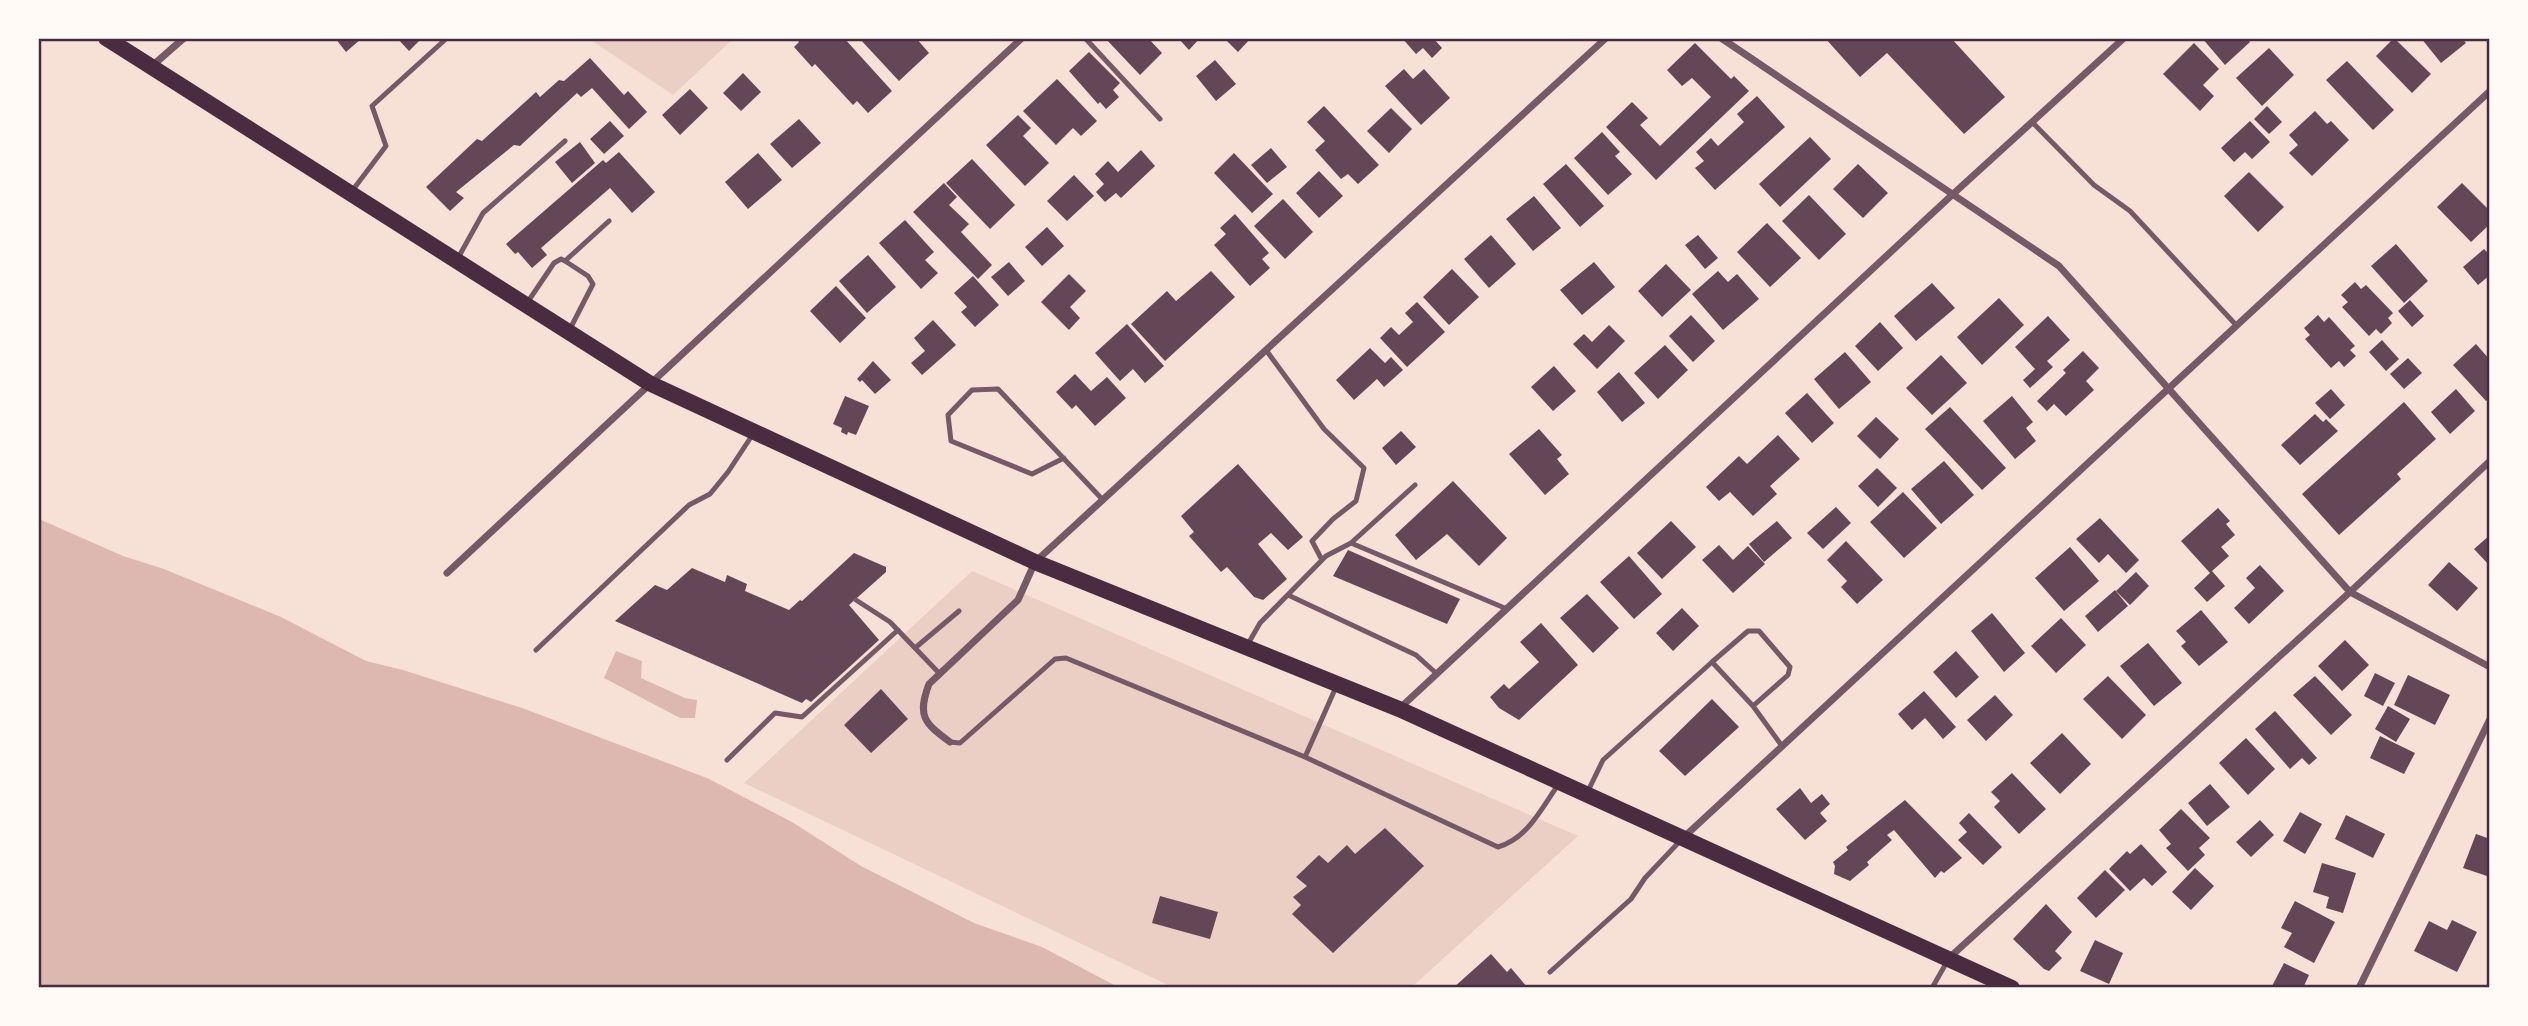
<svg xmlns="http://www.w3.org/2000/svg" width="2528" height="1026" font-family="'Asap Condensed',sans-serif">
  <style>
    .green { fill: #ebcfc5 }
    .water { fill: #dcb8b0 }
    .building { fill: #644757 }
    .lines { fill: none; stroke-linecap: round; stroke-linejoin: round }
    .service { stroke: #755966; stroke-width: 5 }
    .minor { stroke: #755966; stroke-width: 7 }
    .primary { stroke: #4a2c40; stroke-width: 16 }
    .neatline { fill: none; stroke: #4a2c40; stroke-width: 2.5 }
  </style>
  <rect width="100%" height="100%" fill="#f7e1d7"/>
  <path class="green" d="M589,39H733L673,95Z
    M972,571L1578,836L1412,987H1172L744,783Z"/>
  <path class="water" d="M39,519L123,556L164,569L281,617L366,661L403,670L525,709L707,778L792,822L861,866L974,923L1042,947L1118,987H39Z
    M616,651L642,661L641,678L685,698L697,700L695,718H680L604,678Z"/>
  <path class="building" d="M335,38H362L346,52Z
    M397,38H422L409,51Z
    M796,38H844L892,91L868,113L857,101L853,105L815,64L812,67L794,47L799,42Z
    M859,38H916L929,53L899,81Z
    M1105,38H1148L1162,53L1140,75Z
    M1178,38H1200L1189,50Z
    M1224,38H1251L1238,52Z
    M1402,38H1433L1442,48L1432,58L1423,48L1416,54Z
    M1825,38H1951L2005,97L1964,134L1887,53L1860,77Z
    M2202,38H2247L2250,42L2225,65Z
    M2394,38L2431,74L2412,93L2376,56Z
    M2421,38H2462L2466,43L2441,63Z
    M1695,43L1731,79L1734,76L1749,91L1656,180L1606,127L1632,102L1648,118L1640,125L1660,146L1711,97L1692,78L1682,86L1667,70Z
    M2194,43L2219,69L2203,85L2214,96L2200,111L2163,74Z
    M2269,48L2294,75L2262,106L2236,78Z
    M1089,52L1120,83L1113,90L1119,97L1106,109L1100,102L1098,104L1069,71Z
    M590,58L624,95L628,91L647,112L629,129L592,88L581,97L577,93L520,146L514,145L456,192L464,198L450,211L426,187L477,139L482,141L536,92L540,97L559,80L564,81Z
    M1215,60L1236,84L1216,101L1196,76Z
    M2347,61L2394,110L2373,130L2326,80Z
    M1404,69L1413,79L1424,69L1450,98L1421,125L1385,86Z
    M743,73L761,92L741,111L723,93Z
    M1057,79L1097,121L1081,136L1073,128L1056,145L1023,111Z
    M690,89L708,108L680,135L662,115Z
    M1757,96L1785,127L1715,190L1695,168L1704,161L1696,152L1711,138L1718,146L1744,122L1737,114Z
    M1324,106L1379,165L1358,184L1348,174L1341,179L1315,150L1325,141L1307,122Z
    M2267,106L2282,122L2269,134L2254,119Z
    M1391,108L1412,129L1389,153L1367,131Z
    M2315,111L2327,124L2331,121L2349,140L2312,176L2289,153L2298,145L2289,135Z
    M1018,115L1031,128L1023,136L1049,163L1025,186L986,145Z
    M799,119L821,143L792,168L770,144Z
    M610,121L624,136L604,154L590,139Z
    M2250,121L2270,142L2252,159L2245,152L2234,162L2221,148Z
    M1602,132L1620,152L1615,156L1632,174L1608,195L1574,158Z
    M1810,137L1831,159L1780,207L1759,184Z
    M580,142L595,163L572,183L555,162Z
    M1271,148L1287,167L1267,183L1251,165Z
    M1141,150L1155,166L1121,198L1116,193L1105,202L1096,192L1104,184L1095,174L1108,161L1118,172Z
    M619,152L655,192L632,213L610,188L541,248L547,255L532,268L518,252L515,254L506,244L603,160L606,163Z
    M758,153L782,180L748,209L725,182Z
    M1234,153L1273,194L1252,213L1214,173Z
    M972,159L1015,205L990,229L946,183Z
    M1566,164L1604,206L1580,227L1543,184Z
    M1858,164L1888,193L1863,218L1833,189Z
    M1319,171L1343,196L1319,218L1296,193Z
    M2249,172L2284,207L2258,232L2224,196Z
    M1074,175L1094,196L1067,221L1047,201Z
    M944,183L957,197L949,205L969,224L961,232L992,265L978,279L913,212Z
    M2462,183L2490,211V224L2471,242L2437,207Z
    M1809,195L1846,234L1819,260L1782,221Z
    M1534,196L1561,228L1533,251L1506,219Z
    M1283,199L1313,232L1285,259L1254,226Z
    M1235,214L1269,253L1262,259L1270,268L1250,286L1214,245L1226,234L1220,228Z
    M905,220L934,252L925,260L938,273L921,289L879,243Z
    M1767,223L1801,258L1770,287L1737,252Z
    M1047,227L1064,246L1042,266L1025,247Z
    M1491,235L1516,264L1489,288L1464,259Z
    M1698,235L1718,258L1705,269L1685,245Z
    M2396,244L2428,281L2404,303L2371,266Z
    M2484,249L2490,255V275L2478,285L2463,267Z
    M868,255L896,287L867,313L839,281Z
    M1009,262L1025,281L1008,296L991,277Z
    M1594,262L1615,287L1582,315L1560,290Z
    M1666,264L1691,290L1662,317L1638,291Z
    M1452,269L1479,297L1449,325L1423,297Z
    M1211,271L1235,297L1165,361L1131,324L1167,291L1176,301Z
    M1718,271L1728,282L1737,274L1759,299L1723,330L1692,294Z
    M1069,274L1086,291L1070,307L1080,318L1069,330L1041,302Z
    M973,276L999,305L975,327L961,312L967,307L954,293Z
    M2355,282L2361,289L2366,285L2393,313L2388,318L2392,323L2381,334L2376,329L2369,336L2342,307L2348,302L2341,295Z
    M1932,283L1955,308L1916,341L1894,316Z
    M836,286L866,318L840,343L810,311Z
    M1999,298L2024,325L1982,365L1957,337Z
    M2410,300L2424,316L2412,327L2398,311Z
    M1417,302L1445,332L1407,367L1380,338L1391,327L1399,335L1413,322L1405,313Z
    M1691,315L1715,341L1693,362L1669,336Z
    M2318,315L2324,322L2329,317L2355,346L2350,350L2356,356L2344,367L2339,361L2331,368L2305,339L2310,335L2304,328Z
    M2048,316L2070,340L2047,361L2053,367L2030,388L2023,380L2035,369L2015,347Z
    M933,320L956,345L922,375L911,363L925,351L914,338Z
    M1880,322L1903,348L1878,371L1855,346Z
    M1127,324L1164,366L1145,383L1133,369L1120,381L1095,353Z
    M1609,325L1625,341L1597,369L1573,344L1584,334L1592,342Z
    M2382,340L2399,359L2386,371L2369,352Z
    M2476,344L2490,360V398L2486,401L2453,365Z
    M1665,345L1688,370L1658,399L1634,373Z
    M1370,348L1385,363L1391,357L1403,370L1384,387L1377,379L1354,400L1336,380Z
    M2083,351L2099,368L2086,381L2094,390L2066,416L2054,404L2047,411L2037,401L2066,373L2063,370Z
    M1845,352L1871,382L1839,409L1814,379Z
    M1941,355L1967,383L1932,415L1906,388Z
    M2408,358L2422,373L2404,389L2390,374Z
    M873,361L891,380L875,394L862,380L860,382L857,379Z
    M1554,366L1576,391L1553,411L1531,387Z
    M1619,372L1645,403L1622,422L1597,392Z
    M1075,374L1091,391L1107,377L1126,398L1095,426L1076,405L1072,409L1056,392Z
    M2331,389L2345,405L2330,419L2315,403Z
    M2456,389L2475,411L2450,434L2431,412Z
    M1807,393L1834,423L1812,443L1785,413Z
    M845,396L869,406L856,435L848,432L847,435L841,432L842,428L833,424Z
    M2012,396L2033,422L2026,428L2036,441L2015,459L1983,421Z
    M2404,402L2436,439L2397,474L2401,479L2339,535L2302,494Z
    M1950,407L2006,468L1982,490L1925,429Z
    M2315,414L2323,422L2326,419L2338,431L2300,465L2281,445Z
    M1876,417L1899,439L1880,459L1857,436Z
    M1539,429L1562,455L1557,459L1569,474L1545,495L1509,454Z
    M1401,431L1416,447L1396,465L1382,448Z
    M1778,435L1800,459L1770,486L1777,494L1753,516L1730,492L1719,501L1706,487L1739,456L1747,464Z
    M1944,461L1974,495L1941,524L1911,489Z
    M1238,464L1303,537L1288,550L1271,533L1258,544L1287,579L1263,600L1254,597L1227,567L1221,572L1189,536L1194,532L1181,516Z
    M1877,468L1897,488L1878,507L1858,486Z
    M1453,481L1507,538L1479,566L1447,534L1416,560L1395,535Z
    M1903,492L1937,528L1904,558L1870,522Z
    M1836,507L1851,523L1823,549L1807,533Z
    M2218,508L2230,521L2226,524L2235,535L2221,547L2229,556L2212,571L2225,586L2207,602L2194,588L2210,573L2181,541Z
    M2100,518L2139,560L2126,573L2108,554L2099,563L2076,539Z
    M1671,521L1696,547L1662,579L1637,553Z
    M1777,521L1792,538L1764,562L1749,544Z
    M2490,535V566L2474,549Z
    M1846,541L1883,580L1857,604L1841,587L1847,581L1827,560Z
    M1719,545L1733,560L1748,546L1765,564L1733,593L1702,560Z
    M2070,547L2099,581L2064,611L2035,578Z
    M1348,550L1460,599L1447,624L1333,576Z
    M854,553L886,567V572L849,605L879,640L811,702L806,699L802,703L615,621L655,585L667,590L692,568L725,582L727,575L747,584L745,591L789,610L800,600L802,601Z
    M1629,556L1662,594L1634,619L1600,582Z
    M2449,562L2478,588L2457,611L2428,585Z
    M2260,565L2284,591L2249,624L2234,608L2255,588L2246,578Z
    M2136,572L2149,586L2130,605L2116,591Z
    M2115,590L2128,606L2098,632L2085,616Z
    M1587,594L1619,628L1593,653L1560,618Z
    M1682,608L1699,626L1673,651L1656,633Z
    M2201,610L2228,642L2199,666L2181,646L2186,642L2176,631Z
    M1992,613L2025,653L2004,672L1971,631Z
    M2061,618L2086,645L2056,673L2031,646Z
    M1541,623L1578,665L1519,720L1499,708L1490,697L1504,684L1509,689L1539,662L1520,642Z
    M2345,640L2369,665L2342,691L2318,666Z
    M2148,643L2182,683L2154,706L2120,666Z
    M1956,651L1979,677L1956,698L1933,672Z
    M2375,673L2395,683L2383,706L2364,696Z
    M2408,675L2450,695L2435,725L2394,705Z
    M2108,676L2146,715L2122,739L2083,699Z
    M2315,676L2352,715L2331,735L2293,695Z
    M881,689L908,719L871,753L844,725Z
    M1924,691L1956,727L1943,739L1925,718L1912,730L1898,714Z
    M1995,695L2013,715L1986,741L1967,720Z
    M1712,699L1739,727L1685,776L1659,751Z
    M2388,706L2410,719L2396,742L2375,729Z
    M2275,711L2317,758L2309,765L2302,758L2290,769L2255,729Z
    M2062,733L2091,764L2060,794L2030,763Z
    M2380,736L2415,753L2404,774L2370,758Z
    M2246,738L2275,769L2248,795L2219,763Z
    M2012,773L2046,809L2019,834L1994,807L2000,801L1991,792Z
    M2210,784L2230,807L2207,826L2188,803Z
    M1800,788L1811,803L1822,794L1830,804L1820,813L1827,821L1805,840L1776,809Z
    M1905,800L1962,858L1944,873L1941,871L1935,878L1894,830L1887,835L1892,840L1867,862L1869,865L1850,881L1834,874L1835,866L1833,862L1848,850L1846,847Z
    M2181,809L2210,838L2199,848L2205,855L2188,871L2166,848L2171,844L2159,830Z
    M2300,812L2322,824L2305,854L2283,841Z
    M1969,813L2002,847L1983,865L1958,840L1967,832L1959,823Z
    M2346,815L2385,834L2373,858L2335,839Z
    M2260,820L2274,835L2251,857L2236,842Z
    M1385,828L1424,866L1333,953L1292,914L1301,905L1293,897L1307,886L1296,877L1319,855L1328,863L1347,845L1355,854Z
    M2476,834L2490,839V877L2463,868Z
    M2141,844L2167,872L2152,886L2144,878L2130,891L2109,869L2127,851L2130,854Z
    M2322,863L2356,873L2343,913L2326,908L2329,897L2313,892Z
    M2195,868L2214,886L2191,910L2172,892Z
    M2105,870L2125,890L2096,918L2077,898Z
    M1160,896L1218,912L1210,939L1152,923Z
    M2295,901L2335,922L2314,963L2284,947L2292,933L2281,928Z
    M2046,904L2072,932L2055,951L2062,958L2049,971L2044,969L2013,939Z
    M2452,920L2477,932L2457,972L2414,951L2429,921L2447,930Z
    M2095,940L2123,953L2109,984L2080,971Z
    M1491,954L1507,972L1511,968L1528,988H1453Z
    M2284,963L2309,975L2303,988H2271Z"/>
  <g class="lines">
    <path class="service" d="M1085,38L1160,119
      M2032,122L2094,185L2130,211L2237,326
      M352,191L386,146L372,106L447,38
      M458,258L483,213L565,141
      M565,261L609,221
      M527,303L554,263L561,259L565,261L588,276L593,284L570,329
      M1266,350L1324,429L1364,468L1356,501L1333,519L1312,541L1322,560
      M1064,458L1032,474L951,441L948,415L972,390L998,389L1103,500
      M1351,543L1415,485
      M1288,595L1416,655L1437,674
      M856,600L890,622L939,673
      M1248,644L1260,623L1326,556L1351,543L1507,609
      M915,648L959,611
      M536,650L689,505L710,494L728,472L753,434
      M1712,662L1748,631H1759L1790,667L1788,675L1753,706
      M950,742L960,743L1055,659L1066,658L1305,757L1336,687
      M1305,757L1498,847C1528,838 1541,809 1558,785
      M727,760L775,713L802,717L898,630
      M1588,791L1603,760L1712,662L1753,706L1782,746
      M1550,972L1631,899L1645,878L1681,840
      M1932,988L1948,960"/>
    <path class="minor" d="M1721,38L2059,266L2350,592L2490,667
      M152,66L184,38
      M447,573L1022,38
      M1400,708L1952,195L2124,38
      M950,742C924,723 917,716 929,684L1018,600L1035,562L1606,38
      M1684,837L2490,91
      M1949,958L2350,592L2490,461
      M2359,988L2490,719"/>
    <path class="primary" d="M106,38L649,383L1035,562L1399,709L2012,988"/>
  </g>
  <rect width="2528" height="1026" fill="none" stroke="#fffaf5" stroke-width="80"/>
  <rect x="40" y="40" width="2448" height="946" class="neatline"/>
</svg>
